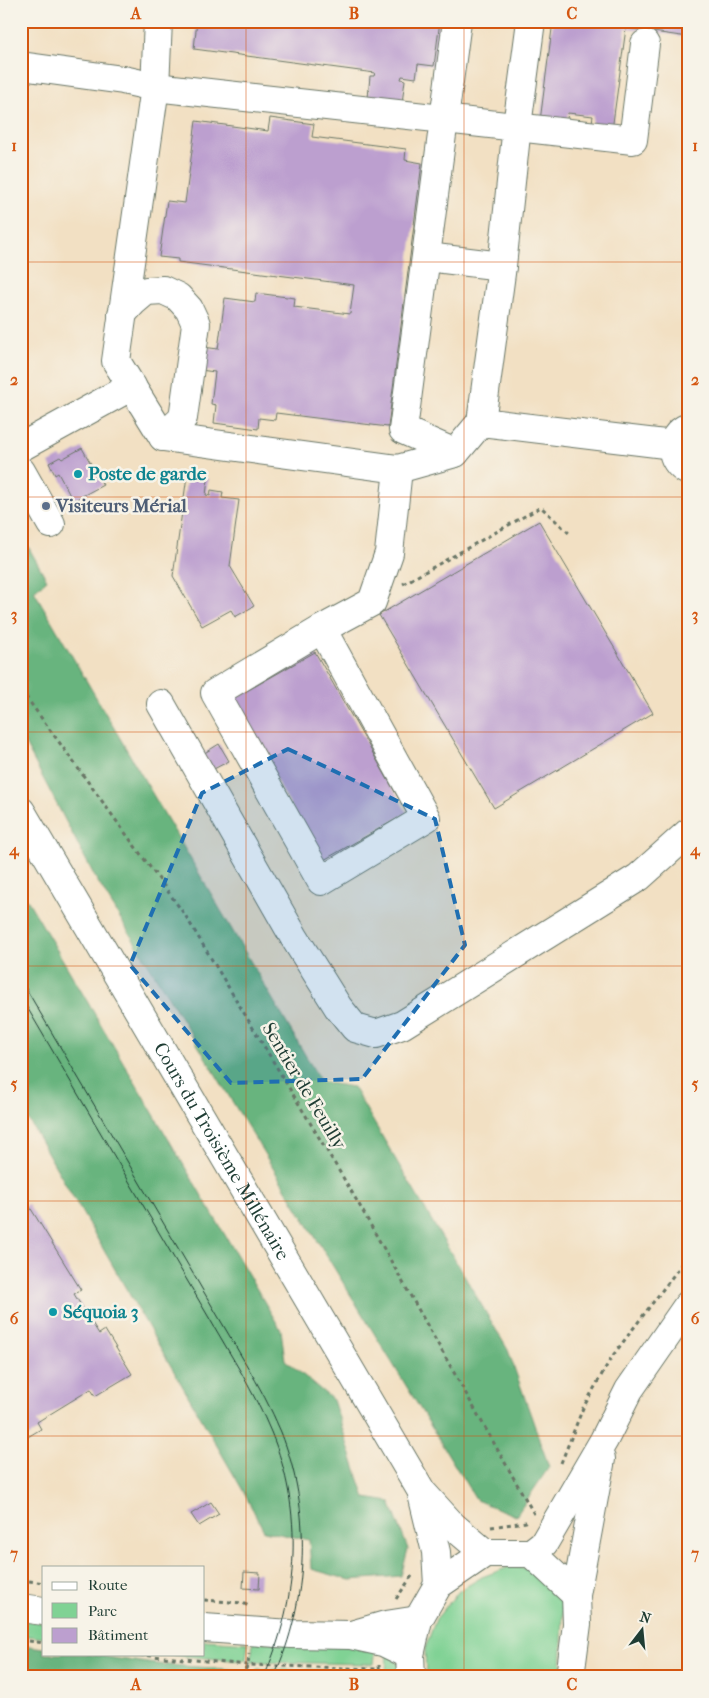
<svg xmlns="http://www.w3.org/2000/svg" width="709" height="1698" font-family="'IM FELL French Canon',serif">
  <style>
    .green { fill: #80d294; stroke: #508864 }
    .forest { fill: #68b47e; stroke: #447859 }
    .building { fill: #bc9fcf }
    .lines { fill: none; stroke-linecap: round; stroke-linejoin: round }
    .minor-casing { stroke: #697666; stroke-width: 30 }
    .path { stroke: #697666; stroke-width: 3; stroke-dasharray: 4 4; stroke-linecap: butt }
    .minor { stroke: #fff; stroke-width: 28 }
    .tram { stroke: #1f3d34; stroke-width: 1 }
    .marked { fill: #1f6fb2; fill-opacity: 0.2; stroke: #1f6fb2; stroke-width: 4; stroke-dasharray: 10 6; stroke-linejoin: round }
    .grid { fill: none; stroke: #d45610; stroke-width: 1; stroke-opacity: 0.55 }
    .culture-dot { fill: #0f9aa8; stroke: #f7f3e8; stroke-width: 2 }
    .service-dot { fill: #5c6f8a; stroke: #f7f3e8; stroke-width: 2 }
    .labels { text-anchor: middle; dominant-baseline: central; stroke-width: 5; stroke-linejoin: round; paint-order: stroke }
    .culture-label { font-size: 19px; font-weight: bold; fill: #0d838f; stroke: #f7f3e8; text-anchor: start }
    .service-label { font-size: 19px; font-weight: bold; fill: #4e5e75; stroke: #f7f3e8; text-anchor: start }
    .street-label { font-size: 19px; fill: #1f3d34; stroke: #f7f3e8 }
    .neatline { fill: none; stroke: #d45610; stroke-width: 2 }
    .grid-label { font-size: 16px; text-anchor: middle; font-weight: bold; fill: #d45610 }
  </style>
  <rect width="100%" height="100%" fill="#f7f3e8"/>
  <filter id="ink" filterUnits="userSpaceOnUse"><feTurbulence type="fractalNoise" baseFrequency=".02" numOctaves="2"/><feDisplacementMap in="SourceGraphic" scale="10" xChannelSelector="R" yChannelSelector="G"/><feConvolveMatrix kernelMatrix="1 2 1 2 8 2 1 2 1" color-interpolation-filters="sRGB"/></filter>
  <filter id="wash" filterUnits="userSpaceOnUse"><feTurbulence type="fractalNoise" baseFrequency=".0096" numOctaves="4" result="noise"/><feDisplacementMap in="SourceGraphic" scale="20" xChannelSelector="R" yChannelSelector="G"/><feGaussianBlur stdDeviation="1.12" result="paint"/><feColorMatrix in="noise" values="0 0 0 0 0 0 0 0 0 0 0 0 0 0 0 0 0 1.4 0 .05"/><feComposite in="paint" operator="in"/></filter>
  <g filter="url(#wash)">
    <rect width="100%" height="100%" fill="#f2e0c3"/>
    <path class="green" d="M509,1567L539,1569L562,1591L563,1609L561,1677H426L425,1649L436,1619L459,1591L482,1577Z
      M21,1620L44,1623V1638L21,1635Z
      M204,1640L248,1643L246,1659L242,1661L160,1654H204Z
      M253,1642L376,1646L374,1664L251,1662Z
      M387,1650L400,1666L399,1677H386Z
      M258,1669L375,1671V1677H253Z"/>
    <path class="forest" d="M21,534L47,580L34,591L321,1082L353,1087L508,1350L549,1467L516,1516L476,1500L95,877L21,736Z
      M21,889L281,1330L285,1360L333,1400L365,1498L390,1502L408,1549L401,1576L350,1580L311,1569L309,1540L264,1531L242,1489L21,1107Z
      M21,1645L44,1648V1654H85L155,1664L240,1670L249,1677H21Z"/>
    <g id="blocks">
      <path class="building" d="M197,21H440L434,66L418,64L416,78L402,76L401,79L405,80L402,103L368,98L370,76H374L375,73L194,49Z
        M553,21H688V37L626,28L612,130L591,128L593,116L568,113L566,124L540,121Z
        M270,118L314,124L312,137L406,149L405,160L422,163L388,427L276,413L275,420L259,418L258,429L214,423L216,405L211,404L215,372L200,370L203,347L218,349L225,298L255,302L256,293L295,298L294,307L350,314L354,285L178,262V259L159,257L167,201L185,203L196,121L268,131Z
        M82,448L103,485L73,501L58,473L55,475L49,463L60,457L62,459Z
        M187,476L208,479L206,495L210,496L211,490L223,492L222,498L239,500L230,566L254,606L235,617L231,610L202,626L173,576Z
        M539,521L653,713L494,808L379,615Z
        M315,652L407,813L322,861L231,700Z
        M219,744L229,761L212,770L203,754Z
        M28,1204L81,1290L74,1294L99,1334L105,1330L132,1374L95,1396L91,1389L37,1422L41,1429L21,1441V1208Z
        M211,1502L219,1514L199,1526L191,1514Z
        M244,1572L260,1573L259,1589L243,1588Z"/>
    </g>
  </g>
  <g filter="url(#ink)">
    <use href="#blocks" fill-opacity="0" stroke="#697666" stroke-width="1"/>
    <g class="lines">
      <defs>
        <g id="minor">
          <path d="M158,21L155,87L116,361L163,437L398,469L455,453L481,422L673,445"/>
          <path d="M21,66L123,80L155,87L633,140L645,44"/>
          <path d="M427,257L502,266"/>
          <path d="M122,314L133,302L146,291L163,290L178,297L189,309L196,324L183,418L163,437"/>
          <path d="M481,422L502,266L517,126L531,21"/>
          <path d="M688,427C667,436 669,462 688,471"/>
          <path d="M21,447L132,386"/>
          <path d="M455,453L403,430L457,21"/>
          <path d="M21,471L51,524"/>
          <path d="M322,629L426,818L321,881L215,693L322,629L372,602L389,553L398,469"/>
          <path d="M161,704L294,937L338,1007L355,1028L376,1034L402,1025L639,877L688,833"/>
          <path id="s1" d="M21,811L422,1492L453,1526L485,1553"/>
          <path d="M422,1494L436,1552L438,1585"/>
          <path d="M531,1553L544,1543L604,1440L629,1390L688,1305"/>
          <path d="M21,1608L44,1611"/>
          <path d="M204,1628L291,1634L351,1635L383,1642L410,1655"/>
          <path d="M355,1634L386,1625L418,1620"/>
          <path d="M411,1677L410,1655L418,1620L438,1585L485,1553H531L576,1595"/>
          <path d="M570,1677L577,1624L576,1595L601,1459"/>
        </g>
      </defs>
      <use href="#minor" class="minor-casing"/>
      <path class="path" d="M403,584L541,507L571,535
        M21,690L185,915L353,1194L534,1514
        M561,1463L583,1408L611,1358L679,1268L688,1253
        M491,1527L526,1522L528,1520
        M21,1580L44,1583
        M396,1599L414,1573
        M204,1600L243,1603L250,1607
        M21,1640L44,1643
        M132,1654L248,1665L379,1669
        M379,1665L380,1677
        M241,1677L248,1665L249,1654"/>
      <use href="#minor" class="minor"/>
      <path class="tram" d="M21,980L246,1364C259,1386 271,1408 281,1432C312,1511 309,1600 274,1677
        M21,997L242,1374C252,1393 263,1412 271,1432C304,1511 299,1599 264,1677"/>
    </g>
  </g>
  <path class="marked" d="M288,749L435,819L465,945L362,1079L231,1083L130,965L202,793Z"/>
  <path class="grid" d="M246,21V1677M464,21V1677M21,262H688M21,497H688M21,732H688M21,966H688M21,1201H688M21,1436H688"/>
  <g class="culture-dot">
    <circle cx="78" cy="474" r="5"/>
    <circle cx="53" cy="1312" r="5"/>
  </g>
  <circle class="service-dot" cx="46" cy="506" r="5"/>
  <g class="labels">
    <g class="culture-label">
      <text x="88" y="474">Poste de garde</text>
      <text x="63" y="1312">Séquoia 3</text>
    </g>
    <g class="service-label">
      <text x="56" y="506">Visiteurs Mérial</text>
    </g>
    <g class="street-label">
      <text transform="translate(304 1086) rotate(59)">Sentier de Feuilly</text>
      <text stroke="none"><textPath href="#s1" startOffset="395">Cours du Troisième Millénaire</textPath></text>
    </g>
  </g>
  <rect width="709" height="1698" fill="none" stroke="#f7f3e8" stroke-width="55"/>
  <rect x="42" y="1566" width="162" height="90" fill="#f7f3e8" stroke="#a1aaa0"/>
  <rect x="52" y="1582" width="25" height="8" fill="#ffffff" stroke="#a1aaa0"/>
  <text x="88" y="1590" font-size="15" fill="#1f3d34">Route</text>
  <rect x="52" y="1603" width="25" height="15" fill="#80d294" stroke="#a1aaa0"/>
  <text x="88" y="1616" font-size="15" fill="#1f3d34">Parc</text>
  <rect x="52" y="1628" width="25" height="15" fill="#bc9fcf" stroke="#a1aaa0"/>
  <text x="88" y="1640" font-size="15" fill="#1f3d34">Bâtiment</text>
  <g transform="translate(642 1630) rotate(16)" stroke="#f7f3e8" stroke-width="4" paint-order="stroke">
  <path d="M0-4L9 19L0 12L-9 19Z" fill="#1f3d34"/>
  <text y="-8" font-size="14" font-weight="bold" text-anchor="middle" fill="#1f3d34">N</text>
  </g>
  <rect x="28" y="28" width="654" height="1642" class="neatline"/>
  <g class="grid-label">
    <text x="136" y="19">A</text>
    <text x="354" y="19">B</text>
    <text x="572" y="19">C</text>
    <text x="14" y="151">1</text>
    <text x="695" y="151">1</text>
    <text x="14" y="385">2</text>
    <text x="695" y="385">2</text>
    <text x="14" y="620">3</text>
    <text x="695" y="620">3</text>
    <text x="14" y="855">4</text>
    <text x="695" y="855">4</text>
    <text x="14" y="1089">5</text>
    <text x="695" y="1089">5</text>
    <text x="14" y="1324">6</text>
    <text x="695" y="1324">6</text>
    <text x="14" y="1559">7</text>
    <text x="695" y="1559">7</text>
    <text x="136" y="1690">A</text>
    <text x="354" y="1690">B</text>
    <text x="572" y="1690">C</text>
  </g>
</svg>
